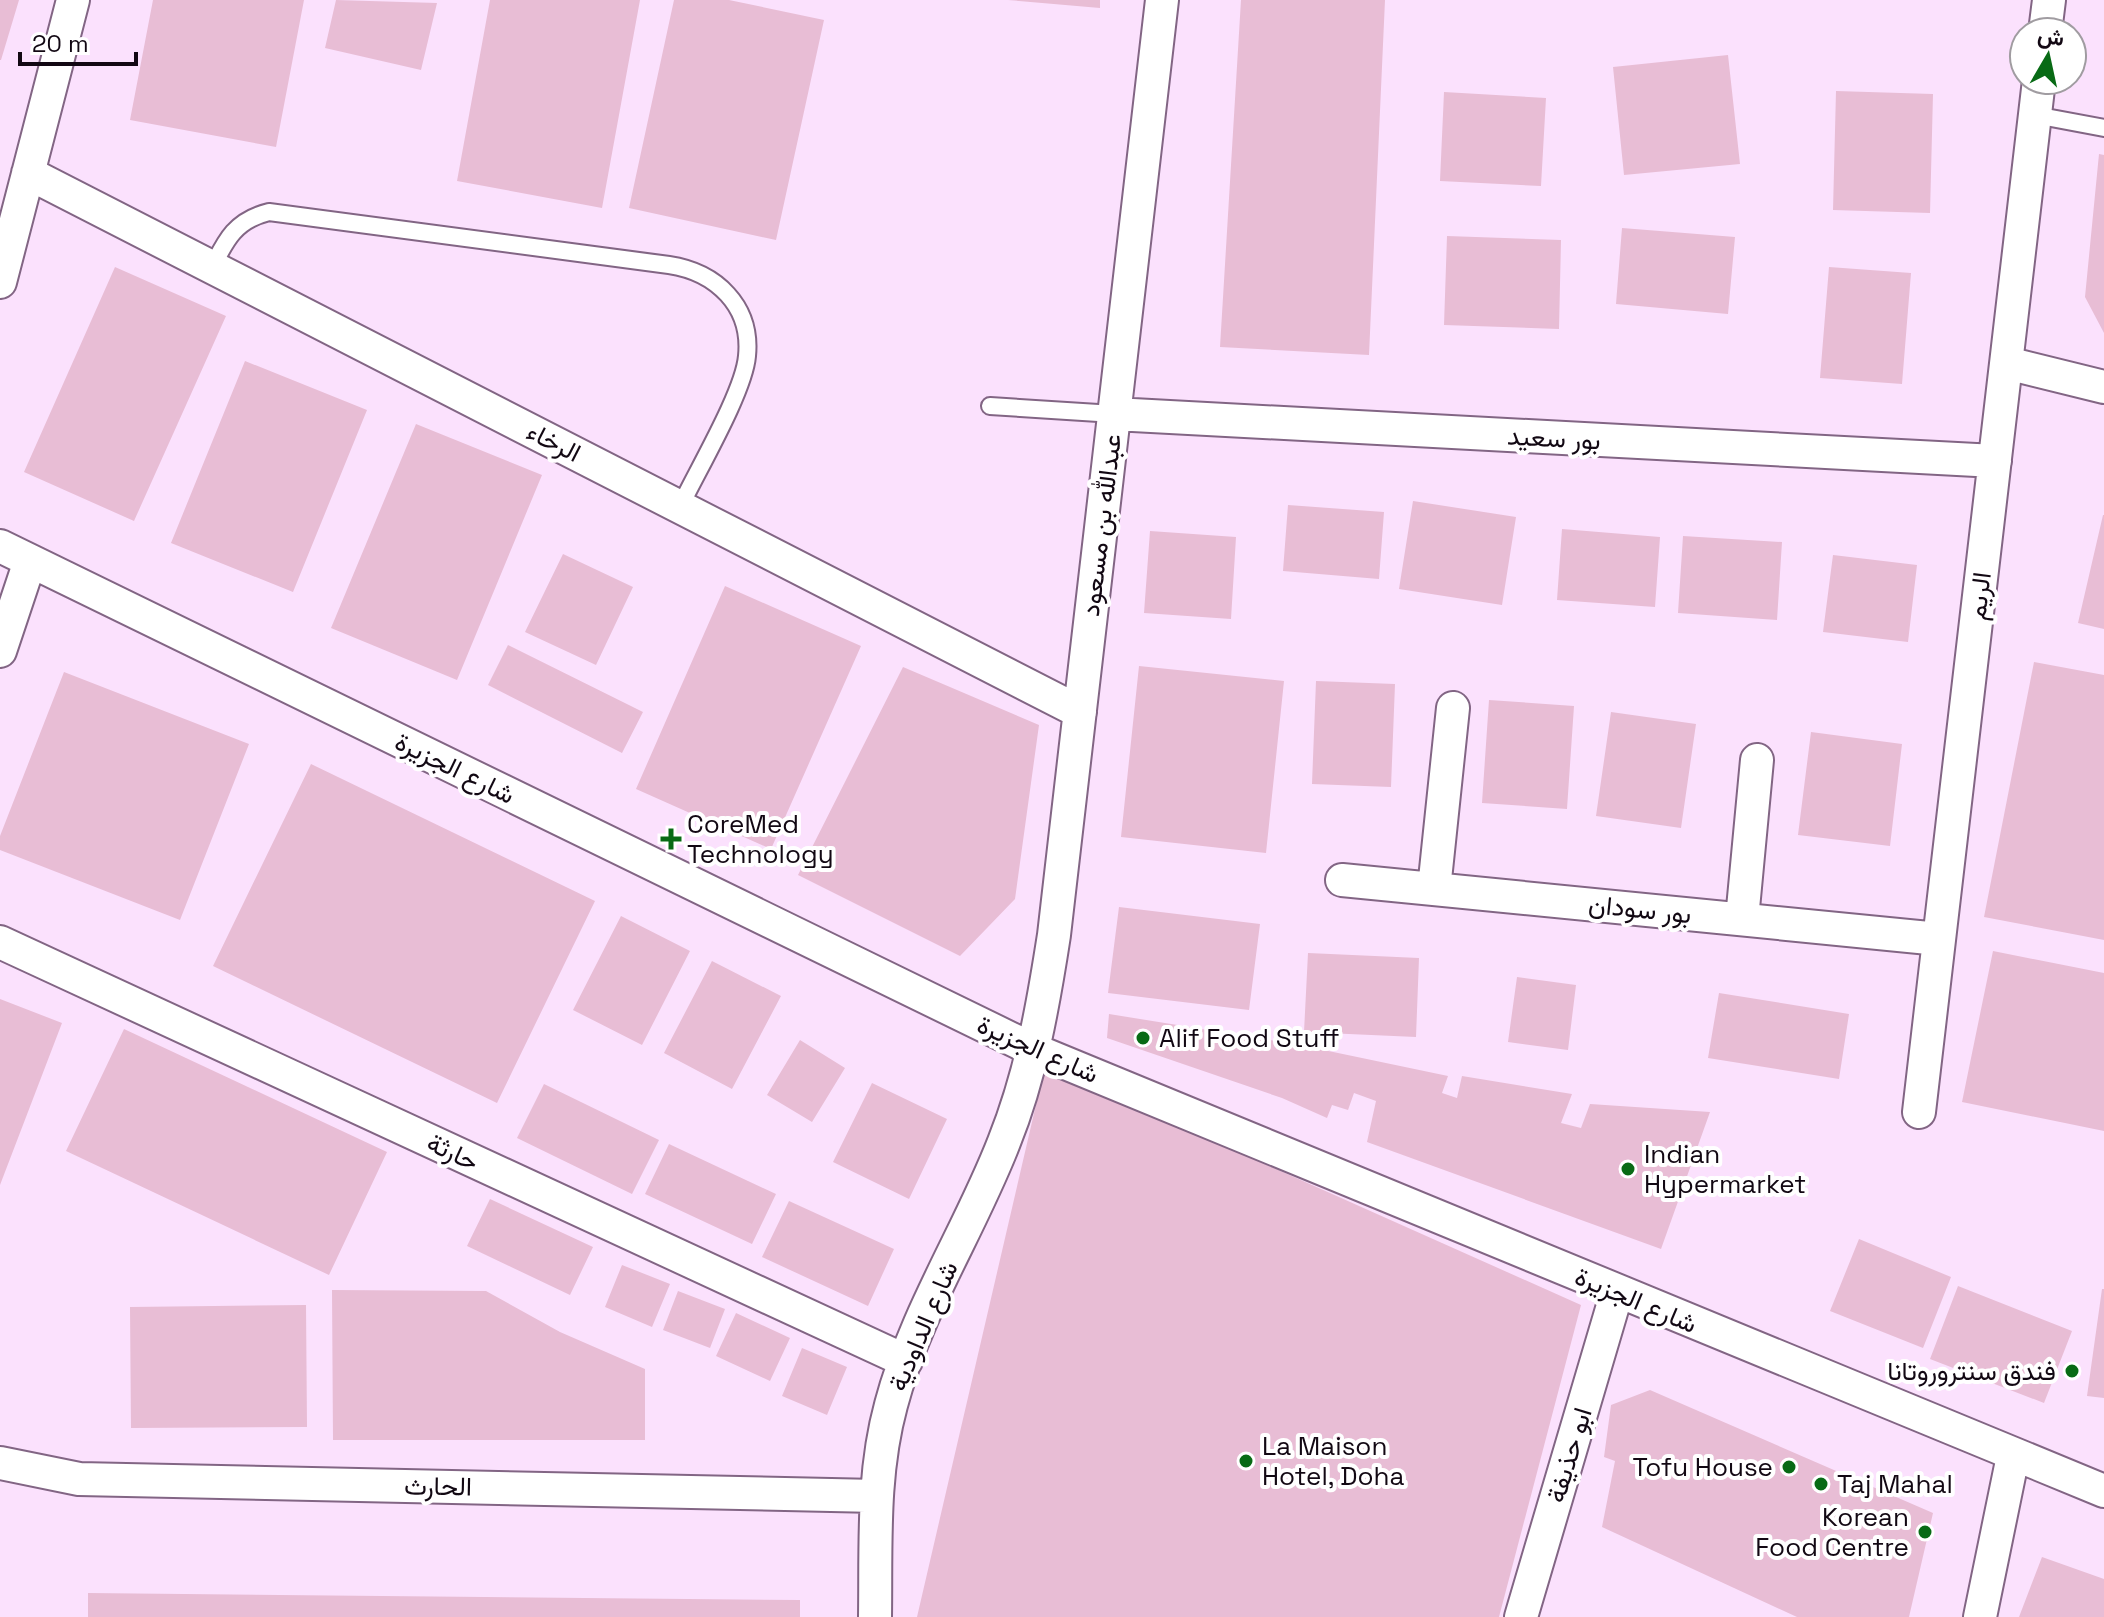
<svg xmlns="http://www.w3.org/2000/svg" width="2104" height="1617" font-family="'Space Grotesk',Vazirmatn,sans-serif">
  <style>
    .building { fill: #e8bdd5 }
    .lines { fill: none; stroke-linecap: round; stroke-linejoin: round }
    .service-casing { stroke: #826584; stroke-width: 20 }
    .minor-casing { stroke: #826584; stroke-width: 36 }
    .service { stroke: #fff; stroke-width: 16 }
    .minor { stroke: #fff; stroke-width: 32 }
    .poi-dot { fill: #086a15; stroke: #fff; stroke-width: 3 }
    .labels { text-anchor: middle; dominant-baseline: central; stroke-width: 8; stroke-linejoin: round; paint-order: stroke }
    .street-label { font-size: 26px; fill: #120813; stroke: #fff }
    .poi-label { font-size: 26px; fill: #120813; stroke: #fff; text-anchor: start }
  </style>
  <rect width="100%" height="100%" fill="#fbe1fd"/>
  <path class="building" d="M0,0H19L1,60H0Z
    M153,0H304L276,147L130,120Z
    M336,0L437,3L421,70L325,48Z
    M490,0H640L602,208L457,181Z
    M674,0H729L824,20L776,240L629,208Z
    M1008,0H1100V8Z
    M1241,0H1385L1369,355L1220,347Z
    M1728,55L1740,164L1624,175L1613,67Z
    M1836,91L1933,94L1930,213L1833,210Z
    M1444,92L1546,98L1541,186L1440,181Z
    M2099,154L2104,155V333L2085,297Z
    M1622,228L1735,237L1728,314L1616,304Z
    M1447,236L1561,240L1559,329L1444,325Z
    M115,267L226,316L134,521L24,472Z
    M1829,267L1911,273L1902,384L1820,378Z
    M245,361L367,410L293,592L171,543Z
    M416,424L542,475L457,680L331,628Z
    M1413,501L1516,517L1502,605L1399,589Z
    M1288,505L1384,512L1379,579L1283,571Z
    M2103,515H2104V629L2078,623Z
    M1562,529L1660,537L1655,607L1557,600Z
    M1150,531L1236,537L1231,619L1144,613Z
    M1683,536L1782,542L1777,620L1678,613Z
    M563,554L633,587L596,665L525,632Z
    M1833,555L1917,565L1908,642L1823,632Z
    M725,586L861,646L771,849L636,789Z
    M508,645L643,712L622,753L488,685Z
    M2034,662L2104,675V940L1984,917Z
    M1139,666L1284,681L1266,853L1121,837Z
    M903,667L1039,725L1015,899L960,956L798,875Z
    M64,672L249,744L180,920L0,850V836Z
    M1316,681L1395,684L1391,787L1312,784Z
    M1489,700L1574,706L1567,809L1482,803Z
    M1611,712L1696,724L1681,828L1596,816Z
    M1811,732L1902,744L1890,846L1798,835Z
    M311,764L595,901L497,1103L213,966Z
    M1119,907L1260,924L1249,1010L1108,993Z
    M621,916L690,951L642,1045L573,1010Z
    M1993,951L2104,973V1131L1962,1102Z
    M1308,953L1419,958L1416,1037L1304,1032Z
    M712,961L781,996L732,1089L664,1053Z
    M1517,977L1576,985L1568,1050L1508,1042Z
    M1719,993L1849,1014L1839,1079L1708,1058Z
    M0,999L62,1023L0,1185Z
    M1109,1014L1295,1044L1448,1076L1442,1093L1457,1098L1462,1076L1572,1094L1561,1123L1581,1128L1590,1104L1710,1112L1661,1249L1367,1142L1376,1101L1354,1093L1348,1110L1332,1105L1327,1118L1282,1098L1107,1038Z
    M124,1029L387,1152L329,1275L66,1151Z
    M800,1040L845,1068L812,1122L767,1095Z
    M1045,1066L1581,1305L1499,1617H917Z
    M872,1083L947,1119L909,1199L833,1162Z
    M544,1084L659,1140L632,1194L517,1138Z
    M669,1144L776,1194L752,1244L645,1194Z
    M490,1199L593,1247L570,1295L467,1246Z
    M789,1201L894,1249L868,1306L762,1257Z
    M1859,1239L1951,1277L1923,1348L1830,1311Z
    M622,1265L670,1284L652,1327L605,1307Z
    M1958,1286L2072,1331L2044,1403L1930,1359Z
    M2102,1289H2104V1398L2087,1396Z
    M332,1290L486,1291L560,1332L645,1369V1440H333Z
    M678,1291L725,1309L710,1348L663,1330Z
    M306,1305L307,1427L131,1428L130,1307Z
    M736,1313L790,1338L770,1381L716,1356Z
    M802,1348L847,1367L827,1415L782,1396Z
    M1650,1390L1933,1513L1909,1617H1797L1602,1527L1615,1461L1604,1457L1611,1405Z
    M2042,1557L2104,1579V1617H2019Z
    M88,1593L800,1600V1617H88Z"/>
  <g class="lines">
    <defs>
      <path id="service" d="M2035,115L2104,128
        M212,268C226,239 236,220 269,212L669,265C716,272 752,306 747,356C744,392 697,471 680,507
        M990,406L1114,414"/>
      <path id="minor" d="M2045,32L2049,0
        M28,173L1080,712
        M0,282L73,0
        M2007,363L2104,387
        M1114,414L1995,461
        M0,546L1034,1050L2104,1491
        M0,651L30,561
        M1342,880L1939,939
        M1434,889L1453,708
        M1742,919L1757,760
        M0,942L906,1361
        M1919,1112L2039,80
        M0,1463L79,1479L877,1496
        M875,1617C876,1546 872,1474 891,1405C915,1313 970,1230 1004,1142C1031,1075 1043,1006 1054,935L1162,0
        M1521,1617L1617,1292
        M1980,1617L2013,1456"/>
    </defs>
    <use href="#service" class="service-casing"/>
    <use href="#minor" class="minor-casing"/>
    <use href="#service" class="service"/>
    <use href="#minor" class="minor"/>
  </g>
  <g class="poi-dot">
    <path d="M667 827h8v8h8v8h-8v8h-8v-8h-8v-8h8z"/>
    <circle cx="1143" cy="1038" r="8"/>
    <circle cx="1628" cy="1169" r="8"/>
    <circle cx="2072" cy="1371" r="8"/>
    <circle cx="1246" cy="1461" r="8"/>
    <circle cx="1789" cy="1467" r="8"/>
    <circle cx="1821" cy="1484" r="8"/>
    <circle cx="1925" cy="1532" r="8"/>
  </g>
  <g class="labels">
    <g class="street-label">
      <text transform="translate(1554 438) rotate(3)">بور سعيد</text>
      <text transform="translate(554 442) rotate(27)">الرخاء</text>
      <text transform="translate(1101 525) rotate(-83)">عبدالله بن مسعود</text>
      <text transform="translate(1979 596) rotate(-83)">الريم</text>
      <text transform="translate(455 768) rotate(26)">شارع الجزيرة</text>
      <text transform="translate(1640 909) rotate(6)">بور سودان</text>
      <text transform="translate(1038 1049) rotate(24)">شارع الجزيرة</text>
      <text transform="translate(453 1152) rotate(25)">حارثة</text>
      <text transform="translate(1636 1300) rotate(23)">شارع الجزيرة</text>
      <text transform="translate(923 1326) rotate(-67)">شارع الداودية</text>
      <text transform="translate(1569 1455) rotate(-73)">ابو حذيفة</text>
      <text transform="translate(438 1486) rotate(1)">الحارث</text>
    </g>
    <g class="poi-label">
      <text x="687" y="824">CoreMed<tspan x="687" dy="30">Technology</tspan></text>
      <text x="1159" y="1038">Alif Food Stuff</text>
      <text x="1644" y="1154">Indian<tspan x="1644" dy="30">Hypermarket</tspan></text>
      <text x="2056" y="1371" text-anchor="end">فندق سنتروروتانا</text>
      <text x="1262" y="1446">La Maison<tspan x="1262" dy="30">Hotel, Doha</tspan></text>
      <text x="1773" y="1467" text-anchor="end">Tofu House</text>
      <text x="1837" y="1484">Taj Mahal</text>
      <text x="1909" y="1517" text-anchor="end">Korean<tspan x="1909" dy="30">Food Centre</tspan></text>
    </g>
  </g>
  <g transform="translate(2048 56) rotate(9)"><circle r="38" fill="#ffffff" stroke="#a09ca1" stroke-width="2"/>
  <path d="M0-6L14 30L0 20L-14 30Z" fill="#086a15"/>
  <text y="-12" font-size="22" font-weight="bold" text-anchor="middle" fill="#120813">ش</text>
  </g>
  <path d="M20 52v12h116v-12" fill="none" stroke="#120813" stroke-width="4"/>
  <text x="32" y="52" font-size="24" fill="#120813" stroke="#ffffff" stroke-width="6" paint-order="stroke">20 m</text>
</svg>
